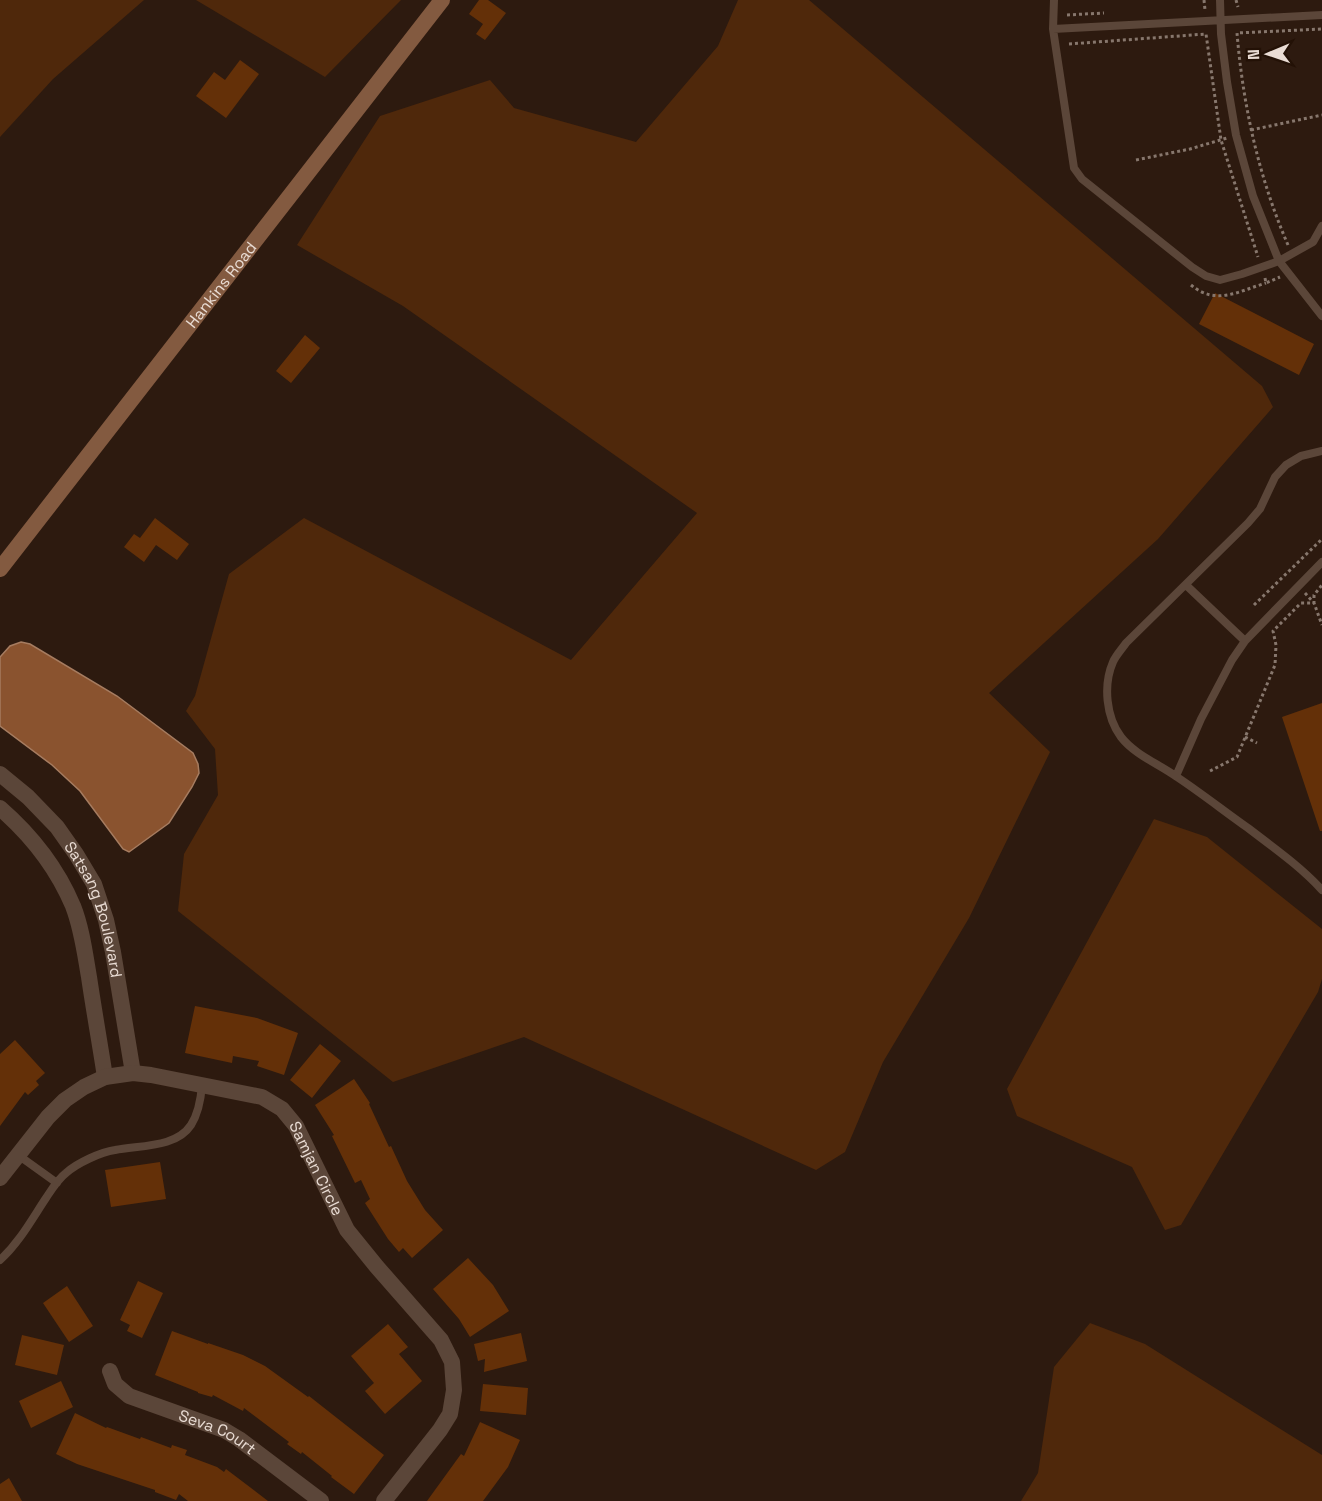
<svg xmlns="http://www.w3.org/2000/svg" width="1322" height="1501" font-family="'Space Grotesk',sans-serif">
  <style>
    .green { fill: #4f280b }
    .water { fill: #8a532f; stroke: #a67c60; stroke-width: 1.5 }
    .building { fill: #643008 }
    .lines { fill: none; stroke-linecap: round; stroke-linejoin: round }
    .path { stroke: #87776d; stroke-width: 3; stroke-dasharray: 3 3; stroke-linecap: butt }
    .service { stroke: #5b4639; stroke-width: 8 }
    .minor { stroke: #5b4639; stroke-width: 16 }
    .secondary { stroke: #835a40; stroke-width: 16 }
    .labels { text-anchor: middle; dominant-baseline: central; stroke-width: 4.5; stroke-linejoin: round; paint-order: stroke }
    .street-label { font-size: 16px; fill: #e9dcd4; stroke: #231106 }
  </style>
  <rect width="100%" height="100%" fill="#2d1a0f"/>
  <path class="green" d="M0,0H144L53,79L0,137Z
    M196,0H401L325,77Z
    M738,0H809L1262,386L1273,407L1158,539L989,693L1050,752L969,918L883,1062L845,1152L816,1170L524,1037L393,1082L178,911L184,854L218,795L215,749L186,711L195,696L229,574L304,518L571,660L697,513L403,306L297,245L380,116L490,80L514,108L636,142L718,46Z
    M1154,819L1207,837L1322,929V979L1318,992L1181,1225L1165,1230L1132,1167L1017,1116L1007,1089Z
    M1090,1323L1145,1344L1322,1455V1501H1021L1038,1473L1054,1367Z"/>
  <path class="water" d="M21,642L30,644L117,696L193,753L198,764L199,773L192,787L169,823L129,852L123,849L80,791L52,765L0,726V657L10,646Z"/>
  <path class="building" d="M479,0H488L506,13L485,40L476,34L483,24L469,14Z
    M240,60L259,74L226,118L196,96L214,72L225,80Z
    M1215,293L1314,344L1299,375L1199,324Z
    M305,335L320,348L291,383L276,371Z
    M155,518L189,544L177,560L156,545L144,562L124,547L134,534L140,538Z
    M1322,703V831H1320L1282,717Z
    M195,1006L257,1018L298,1033L284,1075L257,1066L259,1061L233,1056L232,1063L185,1053Z
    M15,1040L45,1073L36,1081L39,1085L28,1095L25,1092L0,1126V1054Z
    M320,1044L341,1061L312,1098L290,1080Z
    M354,1079L370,1103L369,1104L389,1147L391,1146L407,1181L425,1210L443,1230L412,1258L403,1248L399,1252L388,1239L365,1203L370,1199L361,1180L355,1183L332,1136L334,1135L315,1105Z
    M160,1162L166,1199L111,1207L105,1170Z
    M468,1258L493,1285L509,1311L470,1337L459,1319L433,1289Z
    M138,1281L163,1293L142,1338L127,1331L130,1325L120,1320Z
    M67,1286L93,1326L69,1342L43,1303Z
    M388,1324L408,1347L399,1354L422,1381L385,1414L365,1391L374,1383L351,1356Z
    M172,1331L208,1344V1343L243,1355L265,1366L308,1397L309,1396L384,1455L354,1494L331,1477L332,1476L302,1452L301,1454L287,1444L289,1442L244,1408L243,1411L213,1395L212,1397L198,1393V1392L155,1375Z
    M521,1333L527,1361L484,1372L485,1359L478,1361L474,1344Z
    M22,1335L64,1345L57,1375L15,1365Z
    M61,1381L73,1407L31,1428L19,1401Z
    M483,1384L528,1388L526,1415L480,1411Z
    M75,1413L106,1428L107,1427L140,1439L141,1437L171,1448L172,1445L187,1450L185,1455L217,1467L224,1472L226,1469L268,1501H188L179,1494L176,1500L155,1492V1490L77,1464L56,1454Z
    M480,1422L520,1440L508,1467L483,1501H427L461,1454L464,1456Z
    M9,1478L22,1501H0V1484Z"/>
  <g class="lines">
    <path class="path" d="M1204,0L1205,10
      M1236,0L1238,7
      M1067,15L1104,13
      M1069,44L1206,34L1221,140L1258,257
      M1251,130L1322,115
      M1136,160L1190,149L1227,138
      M1288,245C1259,178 1243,106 1237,33L1322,29
      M1265,278L1266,283L1280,277
      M1191,285C1216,306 1239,291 1266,283
      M1305,593L1314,603L1322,625
      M1254,605L1322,539
      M1245,737L1257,743
      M1210,771L1237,757L1275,665L1276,645L1273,631L1301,603H1314V595L1322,585"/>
    <path class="service" d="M1054,0L1053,29L1074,168L1082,179L1192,267L1206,276L1220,280L1242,274L1279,261L1313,242L1322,226
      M1220,0L1221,34L1227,82L1236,135L1253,196L1279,261L1322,316
      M1053,29L1322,15
      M1322,451L1301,456L1286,465L1275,477L1260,509L1248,523L1126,643C1122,649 1116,655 1113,662C1103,685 1106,717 1121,737C1135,755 1159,764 1177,777C1201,793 1224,811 1248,828C1274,848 1300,866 1322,890
      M1186,585L1245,641
      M1176,776L1201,719L1232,660L1245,641L1322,562
      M18,1155L57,1183
      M0,1260C19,1243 32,1219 46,1198C52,1189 58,1179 66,1173C77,1163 101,1152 115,1150C140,1145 176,1148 191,1125C198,1114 201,1098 202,1085"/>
    <g class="minor">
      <path id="s1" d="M0,774L28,797L57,827L76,854L94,884L106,920L113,952L133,1073"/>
      <path d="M0,808C31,835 57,868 73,906C82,929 85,954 89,977C94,1011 100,1044 105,1077"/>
      <path id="s2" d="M0,1178L48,1117L65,1100L84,1087L105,1077L133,1073L151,1075L262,1097L282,1109L296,1126L347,1230L377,1267L441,1340L452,1362L454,1390L450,1414L440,1430L384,1501"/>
      <path id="s3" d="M110,1371L115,1384L129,1396L224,1430L239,1439L321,1501"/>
    </g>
    <path class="secondary" id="s4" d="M0,569L442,0"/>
  </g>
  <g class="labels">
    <g class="street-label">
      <text stroke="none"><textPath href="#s4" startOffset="360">Hankins Road</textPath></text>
      <text stroke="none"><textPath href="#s1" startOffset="170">Satsang Boulevard</textPath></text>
      <text stroke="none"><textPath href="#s2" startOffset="400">Samjan Circle</textPath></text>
      <text stroke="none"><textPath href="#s3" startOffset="128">Seva Court</textPath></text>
    </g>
  </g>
  <g transform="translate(1268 54) rotate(268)" stroke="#231106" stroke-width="4.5" paint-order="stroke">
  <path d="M0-4.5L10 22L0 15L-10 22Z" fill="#e9dcd4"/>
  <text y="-9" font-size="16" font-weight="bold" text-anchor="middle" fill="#e9dcd4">N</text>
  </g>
</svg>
